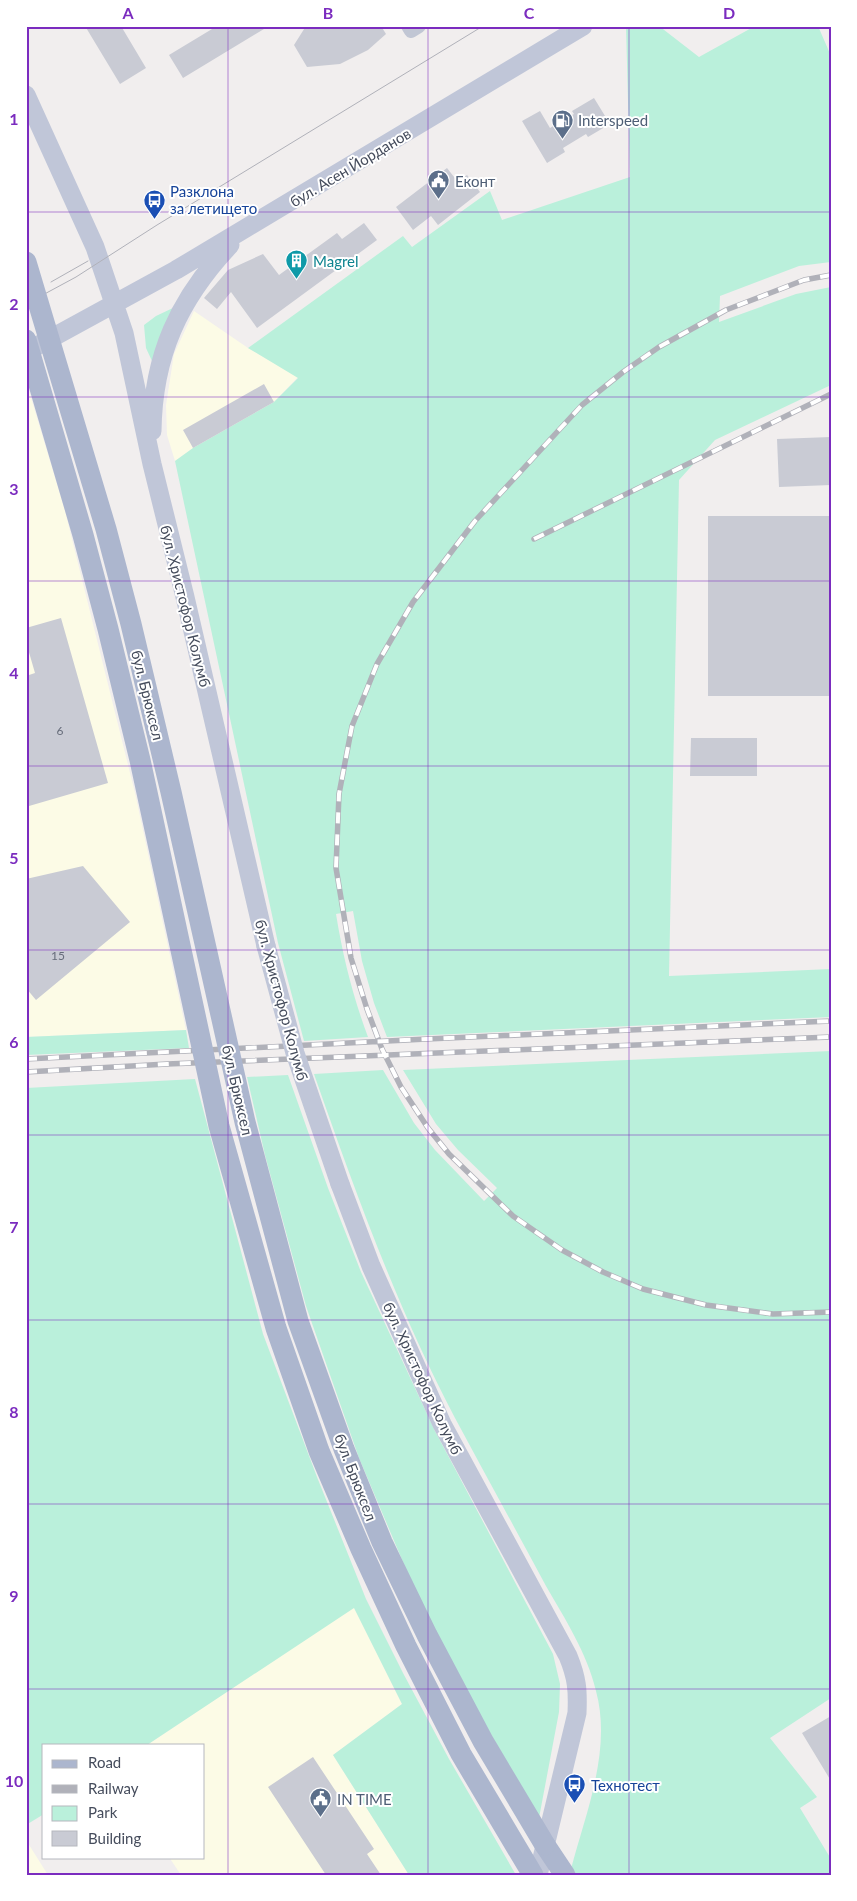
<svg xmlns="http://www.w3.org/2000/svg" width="857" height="1901" font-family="Lato,sans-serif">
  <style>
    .commercial { fill: #fcfbe6 }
    .green { fill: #baf0db }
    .building { fill: #c9cbd4 }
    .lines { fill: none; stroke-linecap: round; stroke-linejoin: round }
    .street { stroke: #c1c6d4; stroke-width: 14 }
    .secondary { stroke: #c0c6d8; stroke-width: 19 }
    .primary { stroke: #acb6ce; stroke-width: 21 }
    .tram { stroke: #b0b1b9; stroke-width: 1 }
    .rail-casing { stroke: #b0b1b9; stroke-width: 5.5 }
    .rail { stroke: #fff; stroke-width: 4; stroke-dasharray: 11; stroke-linecap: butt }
    .secondary-bridge { stroke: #c0c6d8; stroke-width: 19 }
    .primary-bridge { stroke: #acb6ce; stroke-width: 21 }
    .grid { fill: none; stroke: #7b2cbf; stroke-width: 1; stroke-opacity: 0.55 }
    .labels { text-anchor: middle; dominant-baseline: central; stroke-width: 4; stroke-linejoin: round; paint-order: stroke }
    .number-label { font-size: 12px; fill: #666c7a }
    .service-label { font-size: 15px; fill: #4e5e75; stroke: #fff; text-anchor: start }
    .street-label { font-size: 15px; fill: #454c5c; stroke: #fff }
    .transit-label { font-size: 15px; fill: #164399; stroke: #fff; text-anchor: start }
    .culture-label { font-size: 15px; fill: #0d838f; stroke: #fff; text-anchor: start }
    .neatline { fill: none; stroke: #7b2cbf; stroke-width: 2 }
    .grid-label { font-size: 16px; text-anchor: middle; font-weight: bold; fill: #7b2cbf }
  </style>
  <rect width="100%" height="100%" fill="#f1eeee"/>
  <path class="commercial" d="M194,311L248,348L298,377L274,402L193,448L175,461L167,435L166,405L174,354Z
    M29,391L65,511L135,793L186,1030L26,1037V393Z
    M354,1607L402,1704L333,1755L409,1875H181L169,1857H204V1745H147Z
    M26,1840L48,1875H26Z"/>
  <path class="green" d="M626,26H659L699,57L755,26H818L831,56V262L799,266L720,296L719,322L796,294L831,287V385L715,440L679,480L669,976L831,969V1017L387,1037L374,1003L362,961L353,911L336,914C343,957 353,997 368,1037L304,1041L278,943L175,461L193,448L274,402L298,378L248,348L403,236L412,247L490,191L502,220L630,177Z
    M175,307L152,361L146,348L144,325L156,316Z
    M186,1030L189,1048L26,1055V1037Z
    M831,1051V1698L770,1738L817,1797L800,1808L831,1859V1875H575L571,1869C586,1812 612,1750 596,1691C587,1653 565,1619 546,1586C516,1530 485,1474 455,1418C397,1308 355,1191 314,1074L383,1070L414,1123L435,1150L484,1201L497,1188L458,1150L436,1124L403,1070Z
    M288,1075L328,1188L361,1272L435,1431L553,1654L560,1684L559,1712L539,1818L477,1710L417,1595L359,1458L306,1306L265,1155L247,1077Z
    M195,1079L263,1334L317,1477L366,1599L403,1673L449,1759L516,1875H409L333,1755L402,1704L354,1608L147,1745H44V1814L26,1825V1088Z"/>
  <path class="building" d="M85,26H121L146,68L120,84Z
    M217,26H269L183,78L169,55Z
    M306,26H381L386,34L368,50L340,64L307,67L294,45Z
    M594,98L610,124L588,137L586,134L563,148L565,152L547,163L522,121L540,111L550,128L574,114L572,111Z
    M447,168L458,182L467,175L480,192L438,225L431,216L413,230L396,207Z
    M364,223L377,240L257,328L231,292L217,309L204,298L228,270L263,254L279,275L337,233L342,239Z
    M264,384L274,402L193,448L183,430Z
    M831,437V485L779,487L777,439Z
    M708,516H831V696H708Z
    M61,618L108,783L29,806L26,798V676L35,673L26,642V628Z
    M691,738H757V776H690Z
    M83,866L130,922L36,1000L26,988V879Z
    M831,1716V1781L802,1733Z
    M313,1757L374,1849L367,1854L381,1875H326L268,1787Z"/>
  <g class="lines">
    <path class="street" d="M408,26L411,31L419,26"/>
    <path class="secondary" d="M26,95L95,247L124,333L152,464L185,597L266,946
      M26,352L176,270L583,26
      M152,431C153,355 179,299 230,245
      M340,1184L371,1266L442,1424L568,1656C577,1678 578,1690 577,1713L538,1875"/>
    <path class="primary" d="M545,1845L565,1875"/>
    <path class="tram" d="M51,282L88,261
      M26,304L76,277L157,225L483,26"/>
    <defs>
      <path id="rail" d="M831,275L804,280L726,310L659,347L623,372L582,405L475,521L413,602L377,664L352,726L339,794L336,868L351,958L367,1009L382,1049L401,1087L428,1128L449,1154L513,1216L562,1250L603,1272L643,1289L706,1305L773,1314L831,1312
        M534,539L831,394
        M26,1059L427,1039L831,1021
        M26,1072L167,1064L831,1037"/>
    </defs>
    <use href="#rail" class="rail-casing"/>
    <use href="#rail" class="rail"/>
    <path class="secondary-bridge" d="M266,946L295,1053L340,1184"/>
    <path class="primary-bridge" d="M26,262L106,529L131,624L171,792L245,1122L298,1321L344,1449L382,1542L427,1635L483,1741L545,1845
      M26,340L83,535L108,629L140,760L219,1126L276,1328L319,1451L361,1549L406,1646L461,1754L533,1875"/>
  </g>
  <path class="grid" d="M228,26V1875M428,26V1875M629,26V1875M26,212H831M26,397H831M26,581H831M26,766H831M26,950H831M26,1135H831M26,1320H831M26,1504H831M26,1689H831"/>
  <defs>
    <symbol id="fuel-pin" viewBox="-11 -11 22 30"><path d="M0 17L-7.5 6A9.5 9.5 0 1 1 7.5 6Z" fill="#5c6f8a" stroke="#fff"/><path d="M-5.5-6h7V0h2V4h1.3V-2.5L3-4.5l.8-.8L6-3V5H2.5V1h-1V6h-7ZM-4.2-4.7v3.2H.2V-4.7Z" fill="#fff"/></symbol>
    <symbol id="civic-pin" viewBox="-11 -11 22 30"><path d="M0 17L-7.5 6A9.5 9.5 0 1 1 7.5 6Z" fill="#5c6f8a" stroke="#fff"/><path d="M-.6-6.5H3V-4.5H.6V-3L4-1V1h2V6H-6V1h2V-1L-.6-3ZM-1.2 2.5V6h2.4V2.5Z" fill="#fff"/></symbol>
    <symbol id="bus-pin" viewBox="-11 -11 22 30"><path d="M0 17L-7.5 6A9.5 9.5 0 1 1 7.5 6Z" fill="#1a4fb4" stroke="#fff"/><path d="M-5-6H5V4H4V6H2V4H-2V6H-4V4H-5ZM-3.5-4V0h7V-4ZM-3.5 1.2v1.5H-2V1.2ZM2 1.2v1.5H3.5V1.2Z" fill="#fff"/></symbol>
    <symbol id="building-pin" viewBox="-11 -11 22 30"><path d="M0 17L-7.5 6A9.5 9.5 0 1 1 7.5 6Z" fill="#0f9aa8" stroke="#fff"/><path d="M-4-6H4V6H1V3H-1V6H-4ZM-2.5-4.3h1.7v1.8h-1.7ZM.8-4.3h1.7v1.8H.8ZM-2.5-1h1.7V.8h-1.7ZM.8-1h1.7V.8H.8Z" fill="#fff"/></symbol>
  </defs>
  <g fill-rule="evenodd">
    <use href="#fuel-pin" x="550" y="108" width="25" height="34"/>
    <use href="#civic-pin" x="426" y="168" width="25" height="34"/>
    <use href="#bus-pin" x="142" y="188" width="25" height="34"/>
    <use href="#building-pin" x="284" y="248" width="25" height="34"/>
    <use href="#bus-pin" x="562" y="1772" width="25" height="34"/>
    <use href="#civic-pin" x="308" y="1786" width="25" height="34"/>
  </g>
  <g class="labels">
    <g class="number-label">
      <text x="60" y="730">6</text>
      <text x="58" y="955">15</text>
    </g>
    <g class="service-label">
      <text x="578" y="120">Interspeed</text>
      <text x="455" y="181">Еконт</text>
      <text x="337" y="1799">IN TIME</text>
    </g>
    <g class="street-label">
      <text transform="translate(350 167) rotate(-31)">бул. Асен Йорданов</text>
      <text transform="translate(186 606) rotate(76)">бул. Христофор Колумб</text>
      <text transform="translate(148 695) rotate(76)">бул. Брюксел</text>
      <text transform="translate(282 1000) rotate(75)">бул. Христофор Колумб</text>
      <text transform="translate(238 1090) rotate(77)">бул. Брюксел</text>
      <text transform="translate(423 1378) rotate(65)">бул. Христофор Колумб</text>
      <text transform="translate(356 1477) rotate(69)">бул. Брюксел</text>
    </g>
    <g class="transit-label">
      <text x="170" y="191">Разклона<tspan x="170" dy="17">за летището</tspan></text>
      <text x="591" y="1785">Технотест</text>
    </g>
    <g class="culture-label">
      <text x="313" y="261">Magrel</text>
    </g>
  </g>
  <rect width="857" height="1901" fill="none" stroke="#ffffff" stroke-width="55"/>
  <rect x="42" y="1744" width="162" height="115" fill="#ffffff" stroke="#b5b7be"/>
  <rect x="52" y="1760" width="25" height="8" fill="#acb6ce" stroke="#b5b7be"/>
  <text x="88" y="1768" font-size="15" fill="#454c5c">Road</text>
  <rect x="52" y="1785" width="25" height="8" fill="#b0b1b9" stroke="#b5b7be"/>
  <text x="88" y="1794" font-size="15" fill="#454c5c">Railway</text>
  <rect x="52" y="1806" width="25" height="15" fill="#baf0db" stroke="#b5b7be"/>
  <text x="88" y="1818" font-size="15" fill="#454c5c">Park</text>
  <rect x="52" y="1831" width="25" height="15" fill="#c9cbd4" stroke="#b5b7be"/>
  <text x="88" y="1844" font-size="15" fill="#454c5c">Building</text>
  <rect x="28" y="28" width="802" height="1846" class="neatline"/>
  <g class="grid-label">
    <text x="128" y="19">A</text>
    <text x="328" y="19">B</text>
    <text x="529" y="19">C</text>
    <text x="729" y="19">D</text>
    <text x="14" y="125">1</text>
    <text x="14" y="310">2</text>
    <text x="14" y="495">3</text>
    <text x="14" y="679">4</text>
    <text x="14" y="864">5</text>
    <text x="14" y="1048">6</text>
    <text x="14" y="1233">7</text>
    <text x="14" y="1418">8</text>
    <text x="14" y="1602">9</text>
    <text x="14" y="1787">10</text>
  </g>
</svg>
